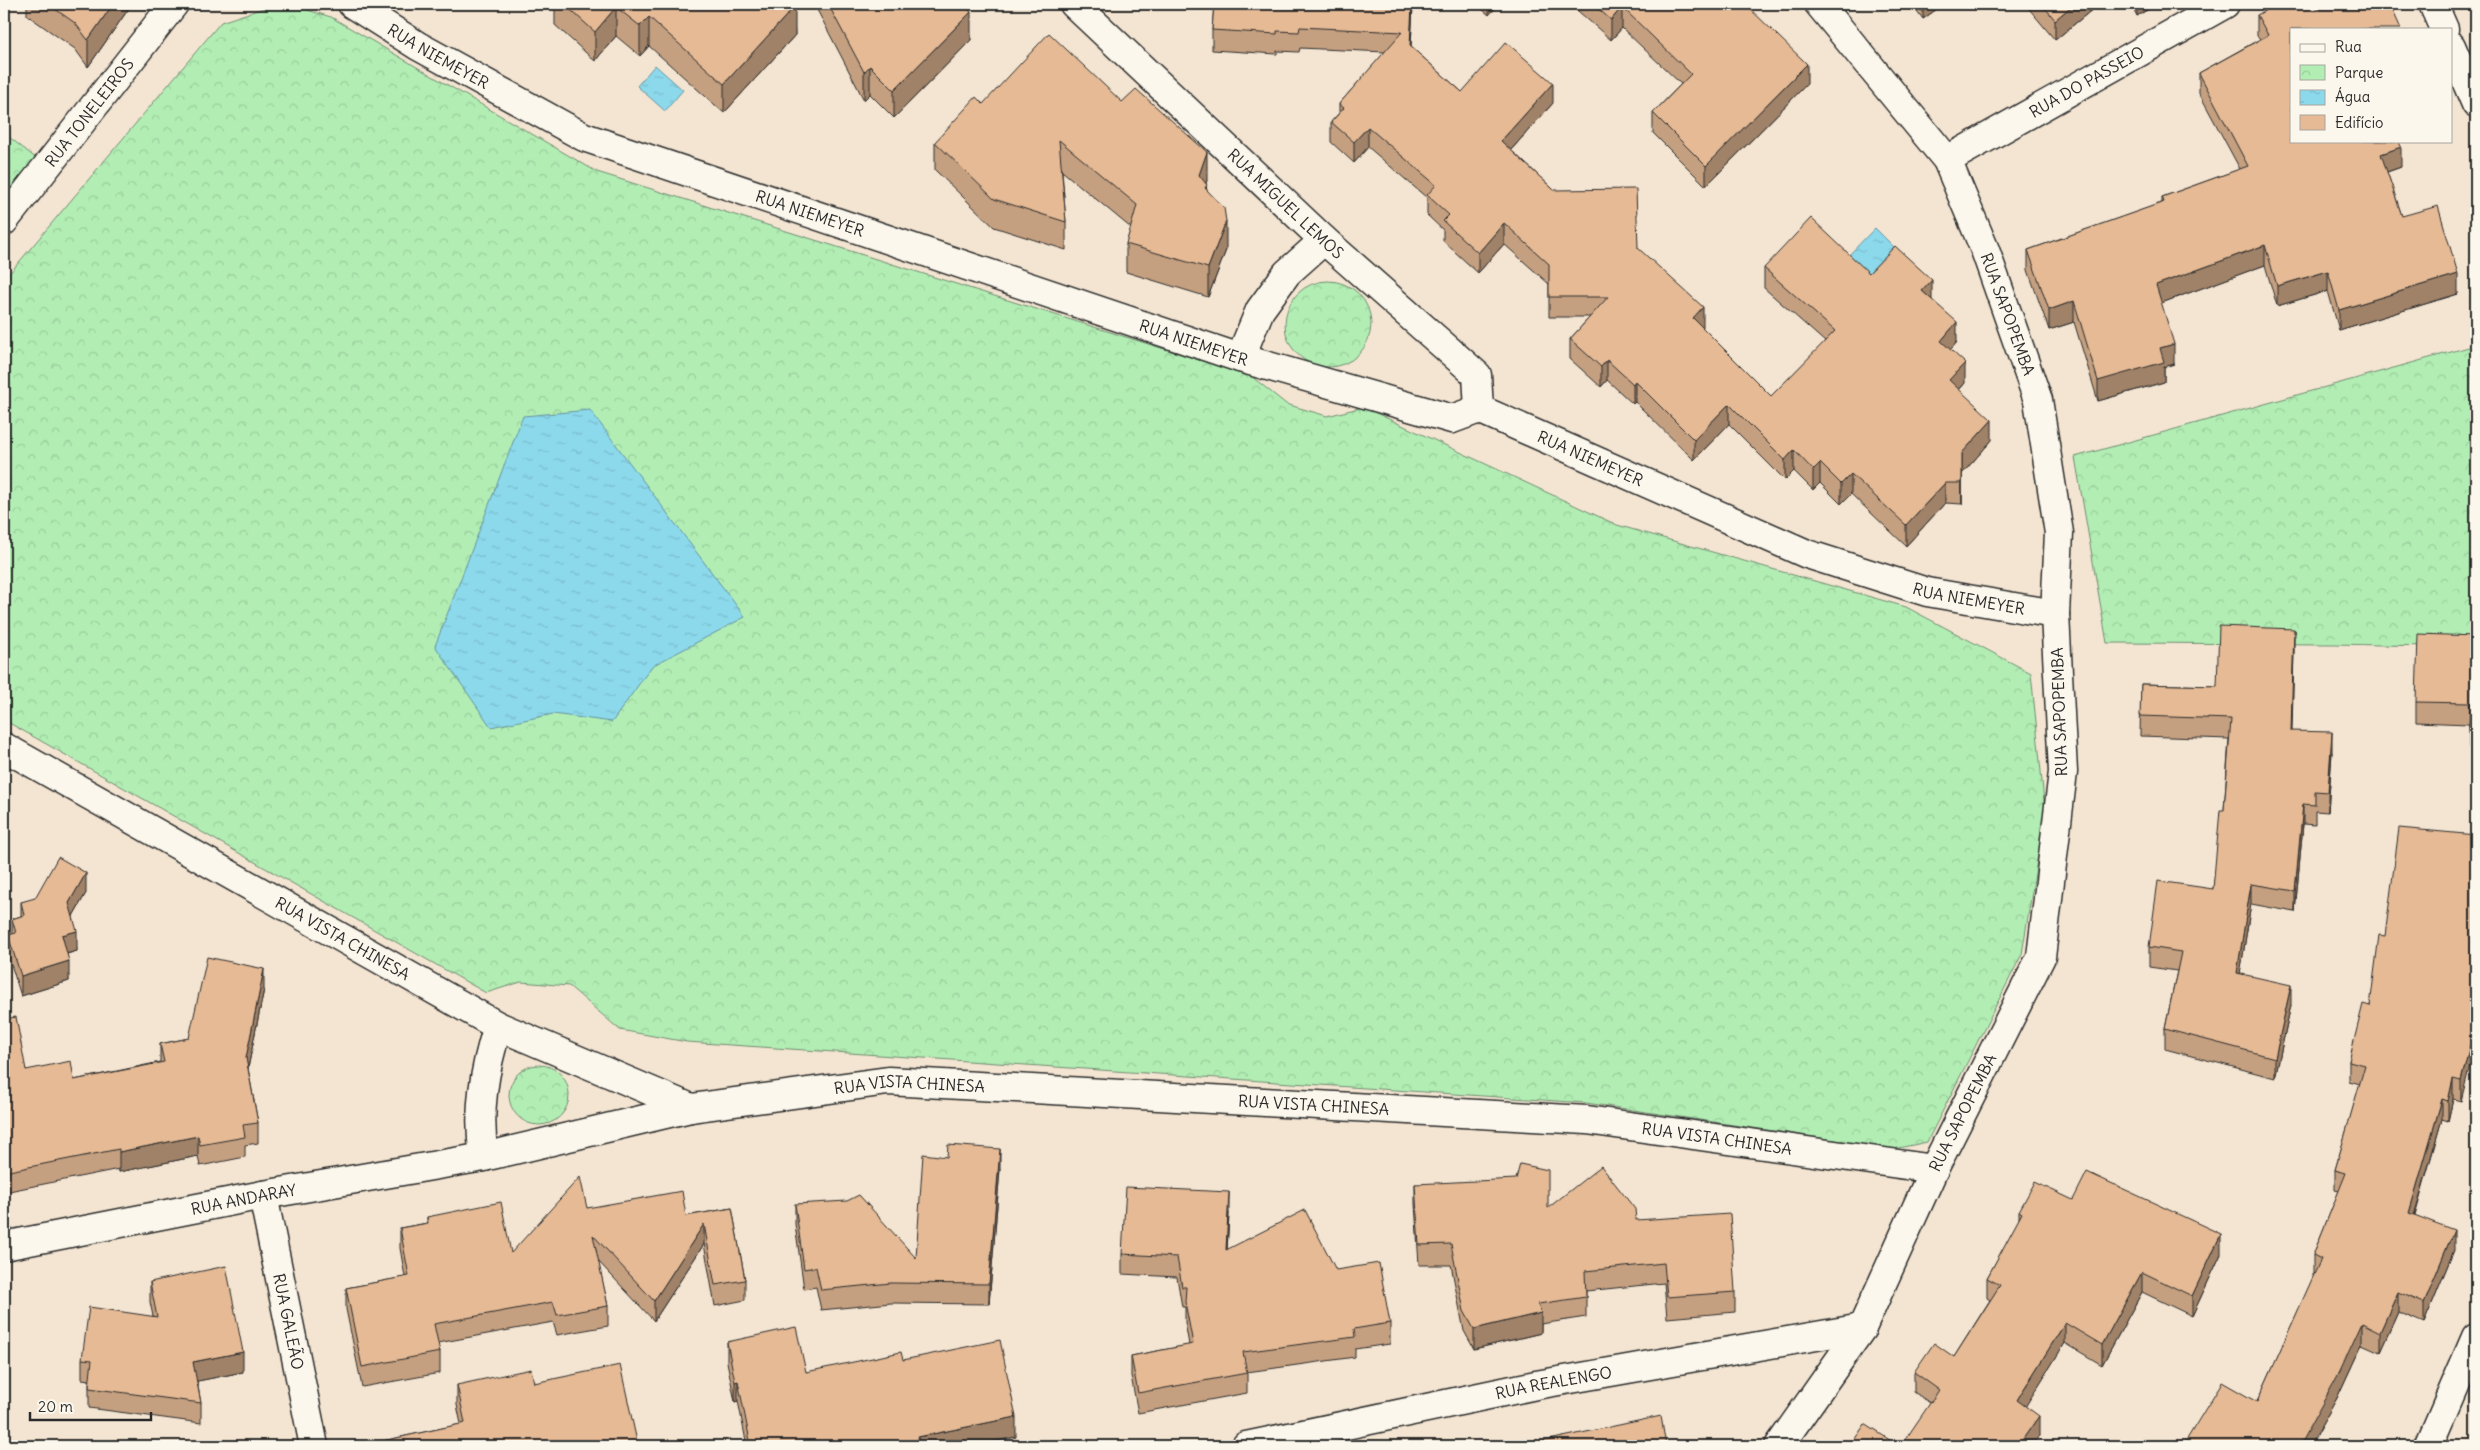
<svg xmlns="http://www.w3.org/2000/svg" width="2480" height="1450" font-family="Delius,sans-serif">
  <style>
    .park { fill: url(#park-crowns); stroke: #6e8c70 }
    .water { fill: url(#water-ripples); stroke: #65939f }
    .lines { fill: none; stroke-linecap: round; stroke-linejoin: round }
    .minor-casing { stroke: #2b2b2b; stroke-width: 31 }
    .minor { stroke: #fbf7ec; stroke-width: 28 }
    .wall { fill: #c5a080; stroke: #2b2b2b }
    .shaded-wall { fill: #a08268; stroke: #2b2b2b }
    .building { fill: #e5ba95; stroke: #2b2b2b }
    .labels { text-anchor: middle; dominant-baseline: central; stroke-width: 5; stroke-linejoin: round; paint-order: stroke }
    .street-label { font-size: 16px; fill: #2b2b2b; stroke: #fbf7ec }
  </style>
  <defs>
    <pattern id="park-crowns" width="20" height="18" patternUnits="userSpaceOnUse" patternTransform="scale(1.25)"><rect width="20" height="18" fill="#b2eeb4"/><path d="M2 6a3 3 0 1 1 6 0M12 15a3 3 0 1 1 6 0" fill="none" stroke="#99cc9b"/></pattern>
    <pattern id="water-ripples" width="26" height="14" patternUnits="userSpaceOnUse" patternTransform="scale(1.25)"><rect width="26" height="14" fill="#8cd9ec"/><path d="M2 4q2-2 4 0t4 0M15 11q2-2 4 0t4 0" fill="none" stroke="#79bacb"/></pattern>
  </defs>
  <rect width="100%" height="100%" fill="#f4e5d2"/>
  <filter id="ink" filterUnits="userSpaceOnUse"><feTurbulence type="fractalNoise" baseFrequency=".02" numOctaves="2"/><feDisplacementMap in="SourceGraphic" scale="10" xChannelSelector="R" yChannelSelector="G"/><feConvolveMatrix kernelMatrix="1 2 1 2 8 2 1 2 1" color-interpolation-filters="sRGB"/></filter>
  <g filter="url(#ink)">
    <path class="park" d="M276,4H287L331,17L597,172L1251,376L1286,404L1327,416L1363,407L1617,525L1906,607L2031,673L2045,811L2022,954L1927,1142L1894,1149L1586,1103L687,1042L620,1030L569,986L521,982L486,993L4,720V280L221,22Z
      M4,133L37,159L4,201Z
      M1285 324a43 43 0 1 1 86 0a43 43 0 1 1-86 0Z
      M2476,345V647L2334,644L2107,643L2075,457Z
      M509 1095a30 30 0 1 1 60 0a30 30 0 1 1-60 0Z"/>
    <path class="water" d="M655,65L683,90L665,111L637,86Z
      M1875,228L1894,247L1864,278L1845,259Z
      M590,410L745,617L652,666L612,722L553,714L491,727L435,646L523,416Z"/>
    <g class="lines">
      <defs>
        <g id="minor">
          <path id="s1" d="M352,4L418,46L584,137L1240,358L1452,419L1479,409L1807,554L1927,592L2055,614"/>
          <path id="s2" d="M1074,4L1324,240L1477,375L1479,409"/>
          <path d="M2433,4L2444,29"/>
          <path d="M2451,46L2476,104"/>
          <path id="s3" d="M1947,160L2225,4"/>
          <path id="s4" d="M4,221L174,4"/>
          <path d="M1240,358L1260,310L1287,273L1324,240"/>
          <path id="s5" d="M4,747L498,1026L691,1108"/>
          <path d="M484,1157C477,1111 484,1070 498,1026"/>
          <path id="s6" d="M263,1195L314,1446"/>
          <path id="s7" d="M4,1246L263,1195L484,1157L691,1108L888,1081L1587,1120L1934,1169"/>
          <path id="s8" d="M1246,1446L1536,1385L1862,1328"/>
          <path id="s9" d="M1779,1446L1862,1328L1934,1169L2041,957L2063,772L2055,614L2059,533L2038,400L1985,250L1947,160L1819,4"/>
          <path d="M2429,1446L2476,1337"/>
        </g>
      </defs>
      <use href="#minor" class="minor-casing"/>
      <use href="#minor" class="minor"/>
    </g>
    <path class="wall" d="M27,4H132L88,67L75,49L27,15Z
      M555,4H793L795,35L724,113L649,46L640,56L616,36L595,61L555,25Z
      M814,4H962L971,40L894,118L870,94L864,100Z
      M1214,4H1413L1411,47L1462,92L1553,103L1511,150L1554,190L1638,248L1702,328L1771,396L1825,342L1764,288V268L1869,273L1932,300L1957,342L1950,350L1965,383L1959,390L1992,440L1962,474V504L1945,503L1906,546L1851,494L1841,504L1820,483L1813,490L1794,471L1785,480L1729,424L1694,460L1635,402L1633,404L1607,380L1601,387L1570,359V339L1590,317H1549V284L1504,244L1478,273L1443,241V230L1427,215V198L1368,147L1354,163L1331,142V122L1339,113V104L1385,52L1300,48L1299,52L1277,51V54L1212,50V30Z
      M1476,4H1499L1489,15Z
      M1570,4H1745L1807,84L1706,186L1653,133V113L1681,84L1622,28L1611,40Z
      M1912,4H1944L1923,19Z
      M2025,4H2099L2055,40Z
      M2131,4H2157L2137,16Z
      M2257,15L2291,29L2401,167L2387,172L2402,216L2458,294L2339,330L2328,291L2277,306L2265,265L2161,303L2174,364L2164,367V382L2098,401L2074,322L2049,330L2028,270V250L2162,203V197L2240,169L2199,93V73L2260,39L2257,35Z
      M1122,102L1207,180L1206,184L1207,191L1226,250L1208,297L1126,272V244L1131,228L1062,171L1066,222V250L994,227L935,170V142L983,104Z
      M2476,636V748H2469V724L2416,722V702Z
      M2294,649L2292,731L2332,752L2328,812L2315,811V825L2303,824L2295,912L2251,904L2240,974L2291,1005L2275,1078L2165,1049V1029L2177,971L2149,967V947L2213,889L2224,810L2229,739L2140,736L2141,684L2217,686Z
      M2476,835L2461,1101L2453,1099L2448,1121L2442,1119L2415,1215L2454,1250L2424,1323L2398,1312L2380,1352L2362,1344L2337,1398L2310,1446H2184V1444L2257,1402L2314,1276H2313V1255L2339,1191L2335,1190V1170L2360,1084L2349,1081V1061L2370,1006L2385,936Z
      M86,893L73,916L77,951L67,954L69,981L21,996L8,955V935L12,934V919L21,916V902Z
      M264,989L248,1068L258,1123V1143L245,1145V1157L200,1166L198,1156L119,1172V1169L4,1192V1019L26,1070L74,1080L160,1062V1044L189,1038Z
      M1000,1169L989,1304L891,1303L821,1310L816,1287L804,1289L795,1224V1204L916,1258Z
      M1415,1184L1548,1208L1636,1220L1735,1292V1312L1667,1318L1664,1283L1586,1291V1317L1541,1324V1333L1474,1349L1464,1331L1451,1265H1419L1415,1204Z
      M2073,1200L2221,1254L2192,1316L2142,1292L2102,1365L2065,1343L2025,1406L2039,1436L1930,1403L1914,1392V1372L1954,1357L1990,1300L1987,1298V1278L2019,1220V1211Z
      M587,1208L686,1216L732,1208L745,1280V1300L715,1306L704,1244L654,1321L598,1261L608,1306V1326L557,1335L553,1322L438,1343L440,1352V1373L362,1387L346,1309V1288L405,1277L400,1248V1228L427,1223V1217L511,1253Z
      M1229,1213L1227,1250L1336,1270L1390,1323V1344L1355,1349V1357L1247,1372V1393L1138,1413L1131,1376V1356L1189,1345L1185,1322V1307H1182L1177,1277L1122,1274V1254Z
      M150,1282L243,1372L197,1381L201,1403V1423L89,1408V1380L82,1379V1359L153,1316L150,1302Z
      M727,1342L806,1372L903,1360L1016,1437L971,1446H747L738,1401L735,1402L727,1362Z
      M457,1385L638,1446H369V1444L461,1424L457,1405Z"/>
    <path class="shaded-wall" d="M113,4H132L88,67V40Z
      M1412,4H1413L1410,66V46Z
      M1489,4H1499L1489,15Z
      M1923,4H1944L1923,19Z
      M2074,4H2099L2055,40V20Z
      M2137,4H2157L2137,16Z
      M795,6V35L724,113V84Z
      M616,7V36L595,61V32Z
      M1622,7V28L1611,40V20Z
      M971,12V40L894,118V90Z
      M649,17V46L640,56V26Z
      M1807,64V84L1706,186V166Z
      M870,66V94L864,100V72Z
      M1553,83V103L1501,161V141Z
      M1368,127V147L1354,163V142Z
      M2401,147V167L2381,174V154Z
      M1207,152V180L1199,203V175Z
      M1226,221V250L1208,297V268Z
      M1504,223V244L1478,273V253Z
      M2265,245V265L2156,305V285Z
      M2328,271V291L2277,306V286Z
      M2458,274V294L2339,330V310Z
      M1932,280V300L1922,291Z
      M2074,301V322L2049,330V310Z
      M1703,307V327L1693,338V318Z
      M1957,322V342L1941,361V341Z
      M2174,344V364L2164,367V382L2098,401V381L2160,348Z
      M1607,360V380L1601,387V367Z
      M1965,363V383L1949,401V380Z
      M1635,381V402L1633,404V384Z
      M1729,404V424L1694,460V440Z
      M1992,420V440L1962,474V504V453Z
      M1794,450V471L1785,480V460Z
      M1820,463V483L1813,490V470Z
      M1851,474V494L1841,504V484Z
      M1945,483V503L1906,546V525Z
      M2294,629V649L2291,751V731Z
      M2332,732V752L2328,812V792Z
      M2303,804V824L2295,912V891Z
      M86,873V893L69,923V903Z
      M2251,884V904L2237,994V973Z
      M77,931V951L62,955V935Z
      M69,961V981L21,996V976Z
      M264,969V989L246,1078V1058Z
      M2291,985V1005L2275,1078V1058Z
      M2476,1021V1041L2461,1101V1081Z
      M2453,1079V1099L2448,1121V1101Z
      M2442,1099V1119L2409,1233V1213Z
      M198,1136V1156L119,1172V1152Z
      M1000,1149V1169L989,1304V1284Z
      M1229,1192V1213L1226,1271V1250Z
      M704,1224V1244L654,1321V1301Z
      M2454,1230V1250L2424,1323V1303Z
      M2221,1234V1254L2192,1316V1296Z
      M2142,1272V1292L2102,1365V1345Z
      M2398,1292V1312L2380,1352V1332Z
      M1541,1313V1333L1474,1349V1329Z
      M2065,1323V1343L2017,1420V1400Z
      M2362,1323V1344L2337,1398L2310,1446H2299Z
      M243,1352V1372L193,1382V1362Z
      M738,1381V1401L735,1402V1382Z
      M2039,1416V1436L2032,1446H2018Z
      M1016,1417V1437L971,1446H919L918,1437Z"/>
    <path class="building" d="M48,4H113L88,40L75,23Z
      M564,4H793L795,6L724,84L649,17L640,26L616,7L595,32Z
      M828,4H962L971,12L894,90L870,66L864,72Z
      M1214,4H1412L1410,46L1462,92L1506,42L1553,83L1501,141L1554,190L1636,189L1638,248L1703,307L1693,318L1771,396L1835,331L1764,268L1811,218L1869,273L1895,246L1932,280L1922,291L1957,322L1941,341L1965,363L1949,380L1992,420L1962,453V483H1945L1906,525L1851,474L1841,484L1820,463L1813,470L1794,450L1785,460L1729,404L1694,440L1635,381L1633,384L1607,360L1601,367L1570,339L1608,297H1549V264L1504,223L1478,253L1443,221L1449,215L1427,195L1436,185L1368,127L1354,142L1331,122L1344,108L1339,104L1402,32L1300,27L1299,32L1277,31V34L1212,30Z
      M1593,4H1745L1807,64L1706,166L1653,113L1691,74L1622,7L1611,20Z
      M2042,4H2074L2055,20Z
      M2277,4H2308L2313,11L2328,4H2390L2401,29H2291V141H2399L2401,147L2381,154L2402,216L2438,206L2458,274L2339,310L2328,271L2277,286L2265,245L2156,285L2174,344L2160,348L2164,362L2098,381L2074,301L2049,310L2028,250L2164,202L2162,197L2248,166L2199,73L2268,35L2257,15Z
      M1049,33L1122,102L1136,89L1207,152L1199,175L1207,185L1205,188L1224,208L1226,221L1208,268L1126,244L1137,205L1059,140L1066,222L994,199L935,142L976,97L983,104Z
      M2219,626L2294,629L2291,731L2332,732L2328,792L2315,791V805L2303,804L2295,891L2251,884L2237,973L2291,985L2275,1058L2165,1029L2181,952L2149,947L2158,881L2213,889L2220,810H2224L2231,719L2140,716L2141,684L2217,686Z
      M2418,634L2476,636V728H2469L2470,703L2416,702Z
      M2399,828L2476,835V1021L2461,1081L2453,1079L2448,1101L2442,1099L2409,1213L2454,1230L2424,1303L2398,1292L2380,1332L2362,1323L2337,1377L2299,1446H2187V1445L2184,1444L2222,1382L2257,1402L2321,1259L2313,1255L2346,1173L2335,1170L2365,1065L2349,1061L2363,1004L2370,1006L2379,935L2385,936Z
      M58,857L86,873L69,903L77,931L62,935L69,961L21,976L8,935L16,933L12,919L24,915L21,902L35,898Z
      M207,957L264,969L246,1058L258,1123L243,1125L245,1137L200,1145L198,1136L119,1152V1149L4,1172V1019L16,1017L26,1070L71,1061L74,1080L164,1062L160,1044L189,1038Z
      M948,1145L1000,1149L989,1284L891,1283L821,1290L816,1267L804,1269L795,1204L847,1201L859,1195L916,1258L923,1154L947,1157Z
      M1520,1164L1548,1170V1208L1601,1166L1635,1209L1636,1220L1730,1214L1735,1292L1667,1297L1664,1263L1585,1271L1586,1297L1538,1304L1541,1313L1474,1329L1464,1311L1451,1244L1419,1245L1415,1184L1516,1179Z
      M2087,1172L2221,1234L2192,1296L2142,1272L2102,1345L2065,1323L2017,1400L2039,1416L2018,1446H1901L1939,1390L1914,1372L1934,1343L1954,1357L2000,1285L1987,1278L2022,1213L2019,1211L2035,1182L2073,1200Z
      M580,1177L587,1208L682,1191L686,1216L732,1208L745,1280L715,1285L704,1224L654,1301L593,1235L608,1306L557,1315L553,1302L434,1324L440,1352L362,1367L346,1288L409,1276L400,1228L428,1223L427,1217L501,1202L511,1253Z
      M1126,1187L1229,1192L1226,1250L1305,1210L1336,1270L1379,1263L1390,1323L1354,1329L1355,1337L1243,1352L1247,1373L1138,1393L1131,1356L1193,1344L1185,1302L1186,1287H1182L1177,1257L1122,1254Z
      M226,1266L243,1352L193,1362L201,1403L89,1388L92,1360L82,1359L89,1307L157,1317L150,1282Z
      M796,1327L806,1372L901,1352L903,1360L1000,1340L1016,1417L918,1437L919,1444L907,1446H751L738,1381L735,1382L727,1342Z
      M620,1365L638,1446H369V1444L465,1423L457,1385L531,1369L534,1383Z
      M1661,1416L1666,1446H1521Z
      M1865,1424L1899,1446H1850Z"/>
  </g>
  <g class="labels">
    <g class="street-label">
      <text stroke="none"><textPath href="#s1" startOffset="101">RUA NIEMEYER</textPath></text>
      <text stroke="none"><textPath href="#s3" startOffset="160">RUA DO PASSEIO</textPath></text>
      <text stroke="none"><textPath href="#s4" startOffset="138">RUA TONELEIROS</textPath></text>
      <text stroke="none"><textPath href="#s2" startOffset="291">RUA MIGUEL LEMOS</textPath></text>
      <text stroke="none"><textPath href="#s1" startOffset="506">RUA NIEMEYER</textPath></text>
      <text transform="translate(2008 314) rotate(70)">RUA SAPOPEMBA</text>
      <text stroke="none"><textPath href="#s1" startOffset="911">RUA NIEMEYER</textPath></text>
      <text stroke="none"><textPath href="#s1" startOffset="1331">RUA NIEMEYER</textPath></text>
      <text stroke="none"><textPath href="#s1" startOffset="1736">RUA NIEMEYER</textPath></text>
      <text transform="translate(2059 712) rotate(-92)">RUA SAPOPEMBA</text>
      <text stroke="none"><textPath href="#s5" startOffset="389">RUA VISTA CHINESA</textPath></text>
      <text stroke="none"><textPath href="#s7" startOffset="921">RUA VISTA CHINESA</textPath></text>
      <text stroke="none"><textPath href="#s7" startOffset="1326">RUA VISTA CHINESA</textPath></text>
      <text stroke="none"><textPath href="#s9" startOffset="382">RUA SAPOPEMBA</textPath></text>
      <text stroke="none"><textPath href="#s7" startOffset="1731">RUA VISTA CHINESA</textPath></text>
      <text stroke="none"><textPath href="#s7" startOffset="244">RUA ANDARAY</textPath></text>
      <text stroke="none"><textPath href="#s6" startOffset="129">RUA GALEÃO</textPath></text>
      <text stroke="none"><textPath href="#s8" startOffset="314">RUA REALENGO</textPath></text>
    </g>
  </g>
  <rect width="2480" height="1450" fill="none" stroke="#fbf7ec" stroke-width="20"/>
  <rect x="10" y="10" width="2460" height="1430" fill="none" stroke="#2b2b2b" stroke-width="2" filter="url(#ink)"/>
  <rect x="2290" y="28" width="162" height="115" fill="#fbf7ec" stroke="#a8a59f"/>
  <rect x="2300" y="44" width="25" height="8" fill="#fbf7ec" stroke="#a8a59f"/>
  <text x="2335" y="52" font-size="15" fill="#2b2b2b">Rua</text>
  <rect x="2300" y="65" width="25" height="15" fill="url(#park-crowns)" stroke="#a8a59f"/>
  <text x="2335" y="78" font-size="15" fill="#2b2b2b">Parque</text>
  <rect x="2300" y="90" width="25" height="15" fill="url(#water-ripples)" stroke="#a8a59f"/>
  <text x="2335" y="102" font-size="15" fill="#2b2b2b">Água</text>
  <rect x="2300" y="115" width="25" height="15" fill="#e5ba95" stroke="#a8a59f"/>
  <text x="2335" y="128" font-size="15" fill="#2b2b2b">Edifício</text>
  <path d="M30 1412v8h121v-8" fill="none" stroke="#2b2b2b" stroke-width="2.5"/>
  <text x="38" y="1412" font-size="15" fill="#2b2b2b" stroke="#fbf7ec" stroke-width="4" paint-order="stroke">20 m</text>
</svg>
